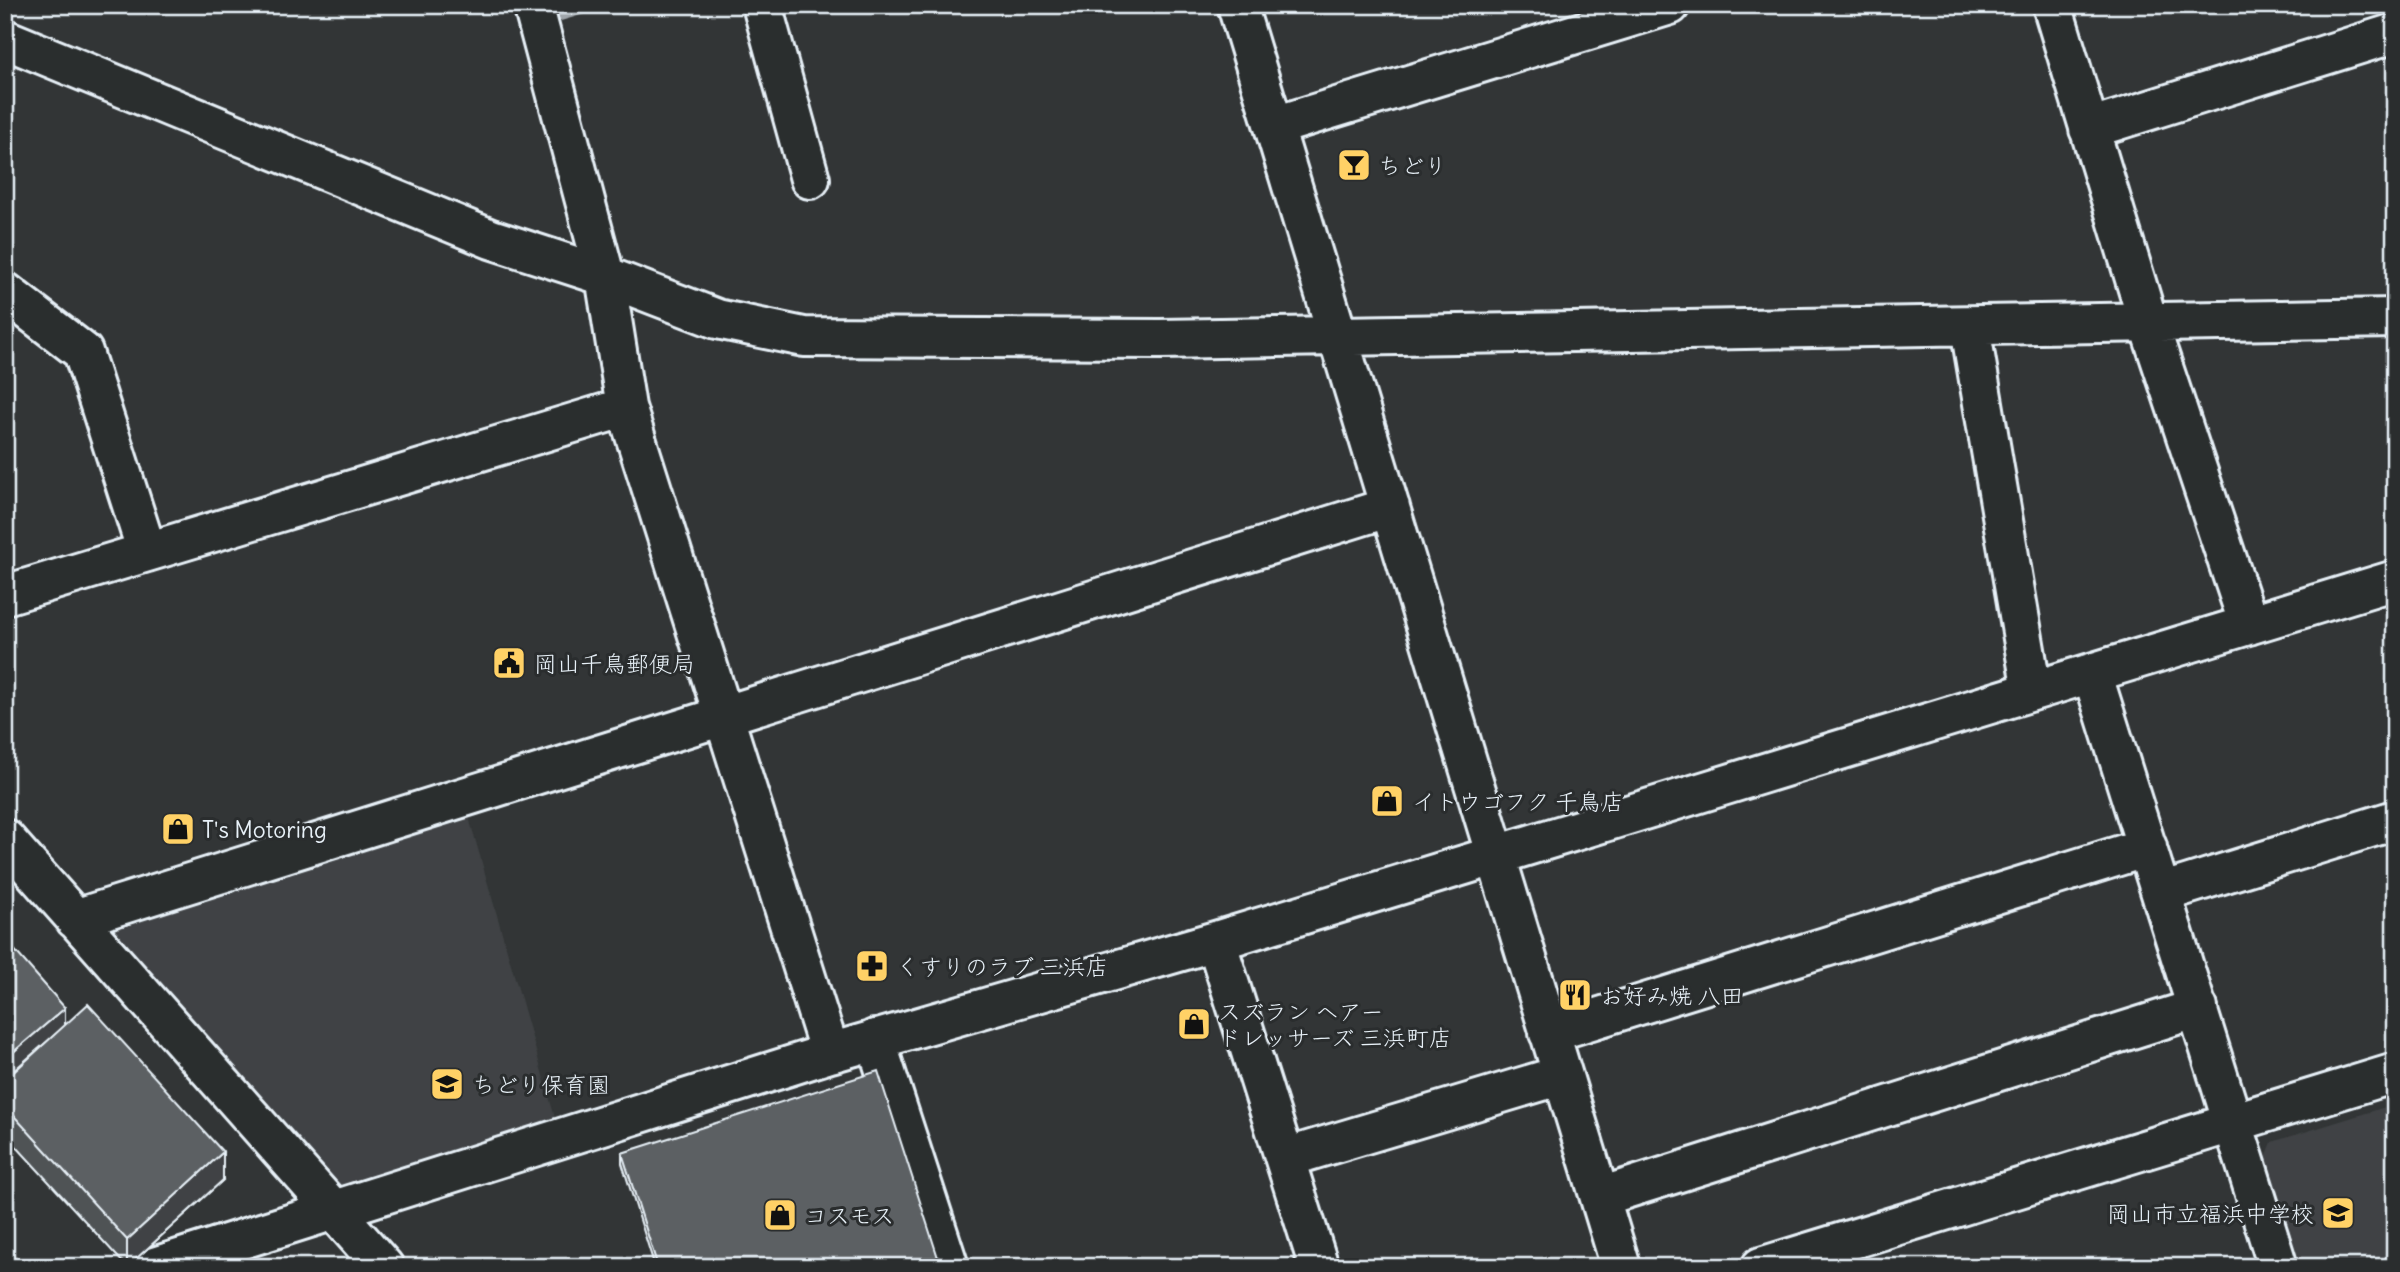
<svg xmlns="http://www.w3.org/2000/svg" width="2400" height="1272" font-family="Delius,'Klee One',sans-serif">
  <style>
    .built { fill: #3f4244 }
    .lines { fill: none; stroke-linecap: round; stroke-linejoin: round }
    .stream { stroke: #9fa5aa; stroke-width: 12 }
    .minor-casing { stroke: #e8f1f8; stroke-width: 44 }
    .minor { stroke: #2a2d2e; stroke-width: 38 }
    .wall { fill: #4f5355; stroke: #e8f1f8; stroke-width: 2 }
    .shaded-wall { fill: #404345; stroke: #e8f1f8; stroke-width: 2 }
    .building { fill: #5c6063; stroke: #e8f1f8; stroke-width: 2 }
    .labels { text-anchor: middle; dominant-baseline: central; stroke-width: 6; stroke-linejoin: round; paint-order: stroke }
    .poi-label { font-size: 23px; fill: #e8f1f8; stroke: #2a2d2e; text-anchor: start }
  </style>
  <rect width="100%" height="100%" fill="#323536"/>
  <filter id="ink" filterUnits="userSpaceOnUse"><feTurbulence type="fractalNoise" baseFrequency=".0143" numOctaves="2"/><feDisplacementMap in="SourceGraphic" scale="14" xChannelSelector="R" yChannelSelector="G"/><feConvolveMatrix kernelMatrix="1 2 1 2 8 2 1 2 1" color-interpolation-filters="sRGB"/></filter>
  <g filter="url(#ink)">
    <path class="built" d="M466,807L556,1121L336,1187L107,925Z
      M2395,1104V1267H2298L2265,1160L2272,1142Z"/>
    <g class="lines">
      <path class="stream" d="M560,15L594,5"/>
      <defs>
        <path id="minor" d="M533,5L605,276L626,407L830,1053
          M762,5L810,179
          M1237,5L1621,1267
          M2052,5L2149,325L2249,625
          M5,39L491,239L605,276L717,319L804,337L1160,339L2395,318
          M1275,126L1670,5
          M2089,129L2395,33
          M5,292L83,352L147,552
          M1970,327L2032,691
          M5,595L626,407
          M2092,673L2278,1267
          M5,839L384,1267
          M2161,893L2395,820
          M75,919L1390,507
          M1216,941L1319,1267
          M1549,1033L2147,847
          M875,1039L949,1267
          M1285,1158L1562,1075
          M1600,1197L2198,1008
          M154,1267L830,1053L1216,941L2395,580
          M1761,1267L2395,1073"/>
      </defs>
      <use href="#minor" class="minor-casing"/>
      <use href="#minor" class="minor"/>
    </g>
    <path class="wall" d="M65,1025L223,1180L127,1267L5,1134V1080Z
      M622,1153L941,1267H655L622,1163Z"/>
    <path class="shaded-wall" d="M65,1008V1026L5,1078V1059Z
      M223,1152V1180L127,1267V1240Z"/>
    <path class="building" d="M11,946L65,1008L5,1059V950Z
      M88,1004L223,1152L127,1240L5,1106V1080Z
      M878,1071L941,1267H658L622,1153Z"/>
  </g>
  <defs>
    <symbol id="bar-square" viewBox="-11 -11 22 22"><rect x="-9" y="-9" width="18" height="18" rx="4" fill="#ffd166" stroke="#2a2d2e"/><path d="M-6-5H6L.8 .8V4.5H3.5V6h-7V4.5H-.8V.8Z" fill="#111"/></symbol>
    <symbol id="civic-square" viewBox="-11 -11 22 22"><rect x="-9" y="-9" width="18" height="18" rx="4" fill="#ffd166" stroke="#2a2d2e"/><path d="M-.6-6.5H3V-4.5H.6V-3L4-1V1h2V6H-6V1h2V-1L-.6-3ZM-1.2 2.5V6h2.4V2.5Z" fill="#111"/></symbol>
    <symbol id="shop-square" viewBox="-11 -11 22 22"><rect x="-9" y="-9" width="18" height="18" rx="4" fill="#ffd166" stroke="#2a2d2e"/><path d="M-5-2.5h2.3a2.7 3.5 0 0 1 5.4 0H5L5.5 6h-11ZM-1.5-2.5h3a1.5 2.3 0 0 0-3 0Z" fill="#111"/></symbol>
    <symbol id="pharmacy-square" viewBox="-11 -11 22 22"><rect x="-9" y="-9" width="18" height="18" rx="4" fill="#ffd166" stroke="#2a2d2e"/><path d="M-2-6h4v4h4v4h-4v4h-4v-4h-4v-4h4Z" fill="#111"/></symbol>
    <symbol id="restaurant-square" viewBox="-11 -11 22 22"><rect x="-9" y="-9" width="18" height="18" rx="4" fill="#ffd166" stroke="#2a2d2e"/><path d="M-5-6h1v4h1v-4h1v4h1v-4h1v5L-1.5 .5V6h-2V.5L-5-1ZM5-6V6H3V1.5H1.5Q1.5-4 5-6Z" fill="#111"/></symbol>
    <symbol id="school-square" viewBox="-11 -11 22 22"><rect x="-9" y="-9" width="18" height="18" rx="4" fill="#ffd166" stroke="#2a2d2e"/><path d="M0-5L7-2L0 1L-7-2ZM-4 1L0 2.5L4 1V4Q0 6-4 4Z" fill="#111"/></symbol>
  </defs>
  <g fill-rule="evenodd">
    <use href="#bar-square" x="1335" y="146" width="38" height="38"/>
    <use href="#civic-square" x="490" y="644" width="38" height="38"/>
    <use href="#shop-square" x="1368" y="782" width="38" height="38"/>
    <use href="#shop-square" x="159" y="810" width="38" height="38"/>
    <use href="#pharmacy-square" x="853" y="947" width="38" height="38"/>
    <use href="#restaurant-square" x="1556" y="976" width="38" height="38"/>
    <use href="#shop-square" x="1175" y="1005" width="38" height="38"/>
    <use href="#school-square" x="428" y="1065" width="38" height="38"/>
    <use href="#school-square" x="2319" y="1194" width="38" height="38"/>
    <use href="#shop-square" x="761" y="1196" width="38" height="38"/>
  </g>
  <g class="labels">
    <g class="poi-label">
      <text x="1378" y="165">ちどり</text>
      <text x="534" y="663">岡山千鳥郵便局</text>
      <text x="1412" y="801">イトウゴフク 千鳥店</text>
      <text x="202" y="829">T's Motoring</text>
      <text x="896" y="966">くすりのラブ 三浜店</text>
      <text x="1600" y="995">お好み焼 八田</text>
      <text x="1218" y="1011">スズラン ヘアー<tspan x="1218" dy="26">ドレッサーズ 三浜町店</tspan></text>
      <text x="472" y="1084">ちどり保育園</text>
      <text x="2314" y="1213" text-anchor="end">岡山市立福浜中学校</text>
      <text x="804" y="1215">コスモス</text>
    </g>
  </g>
  <rect width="2400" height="1272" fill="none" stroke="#2a2d2e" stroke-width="28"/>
  <rect x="14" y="14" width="2372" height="1244" fill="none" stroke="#e8f1f8" stroke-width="2.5" filter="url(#ink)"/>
</svg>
